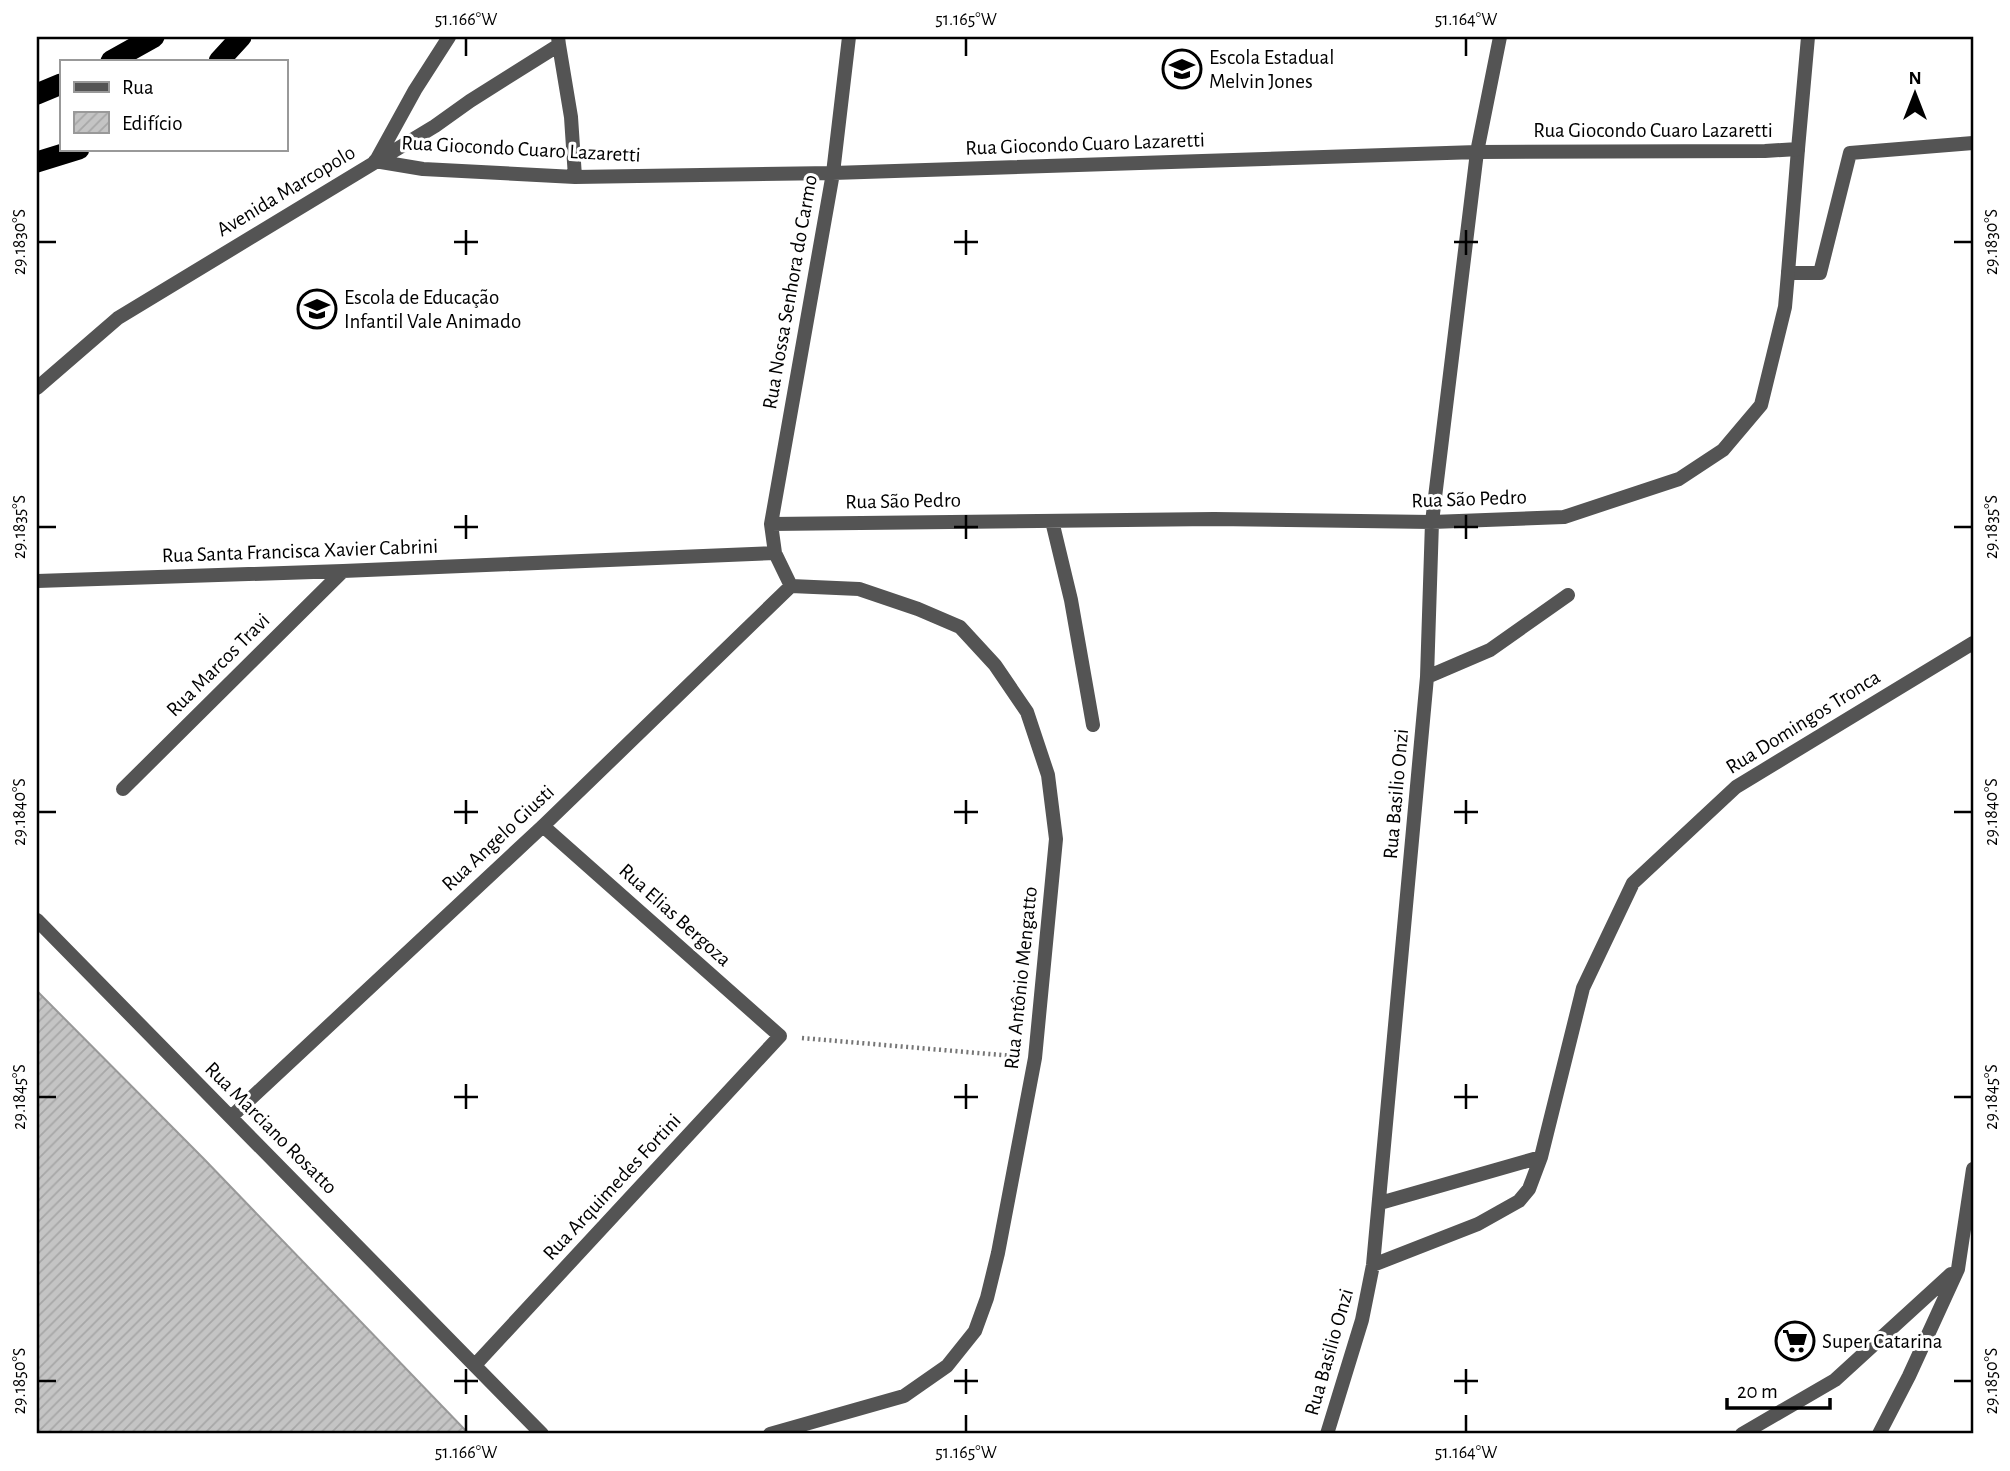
<svg xmlns="http://www.w3.org/2000/svg" width="2010" height="1471" font-family="'Alegreya Sans',sans-serif">
  <style>
    .building { fill: url(#building-hatch); stroke: #989898; stroke-width: 2; filter: url(#shadow) }
    .lines { fill: none; stroke-linecap: round; stroke-linejoin: round }
    .path { stroke: #767676; stroke-width: 4.5; stroke-dasharray: 2 3.5; stroke-linecap: butt }
    .lane { stroke: #545454; stroke-width: 14 }
    .street { stroke: #545454; stroke-width: 14 }
    .highway { stroke: #000; stroke-width: 21 }
    .ticks { fill: none; stroke: #000; stroke-width: 2.5 }
    .labels { text-anchor: middle; dominant-baseline: central; stroke-width: 6; stroke-linejoin: round; paint-order: stroke }
    .poi-label { font-size: 21px; fill: #000; stroke: #fff; text-anchor: start }
    .street-label { font-size: 21px; fill: #000; stroke: #fff }
    .neatline { fill: none; stroke: #000; stroke-width: 2.5 }
    .ticks-label { font-size: 18px; text-anchor: middle; fill: #000 }
  </style>
  <defs>
    <pattern id="building-hatch" width="6" height="6" patternUnits="userSpaceOnUse" patternTransform="scale(1.75)"><rect width="6" height="6" fill="#c4c4c4"/><path d="M-1 1l2-2M0 6l6-6M5 7l2-2" fill="none" stroke="#a7a7a7"/></pattern>
    <filter id="shadow"><feDropShadow dx="-6" dy="6" stdDeviation="2" flood-color="#0004"/></filter>
  </defs>
  <rect width="100%" height="100%" fill="#fff"/>
  <path class="building" d="M37,991L204,1159L469,1434H37Z"/>
  <g class="lines">
    <path class="path" d="M802,1038L1013,1056"/>
    <path class="lane" d="M1798,149L1788,273H1820L1850,153L1973,143"/>
    <path class="street" d="M559,45L571,117L575,177
      M377,159L415,90L449,37
      M375,161L423,169L575,177L833,173L1477,152L1765,151L1798,149L1808,37
      M37,388L118,318L435,126L470,101L559,45L558,37
      M1052,521L1071,600L1093,725
      M771,524L1214,519L1432,522L1564,517L1679,479L1723,450L1761,405L1785,307L1788,273
      M37,581L343,571L775,553
      M1427,677L1490,650L1568,595
      M123,789L343,571
      M37,920L542,1434
      M231,1117L543,826L791,586
      M1380,1203L1541,1157
      M1373,1265L1478,1224L1519,1201L1529,1189L1541,1157L1583,988L1633,883L1736,787L1973,643
      M475,1365L780,1036L543,826
      M770,1434L904,1396L947,1366L975,1331L987,1298L998,1253L1035,1058L1056,839L1048,775L1027,712L995,665L960,627L918,609L859,589L791,586L775,553L771,524L833,173L849,37
      M1327,1434L1362,1320L1373,1265L1427,677L1432,522L1477,152L1500,37
      M1742,1434L1835,1380L1951,1274
      M1879,1434L1909,1376L1958,1269L1973,1169"/>
    <path class="highway" d="M111,61L154,37
      M219,61L241,37
      M37,94L61,84
      M37,162L79,149"/>
  </g>
  <path class="ticks" d="M466,38V56M966,38V56M1466,38V56M466,230V255M966,230V255M1466,230V255M38,242H56M454,242H478M954,242H978M1454,242H1478M1954,242H1972M466,515V539M966,515V539M1466,515V539M38,527H56M454,527H478M954,527H978M1454,527H1478M1954,527H1972M466,800V824M966,800V824M1466,800V824M38,812H56M454,812H478M954,812H978M1454,812H1478M1954,812H1972M466,1084V1109M966,1084V1109M1466,1084V1109M38,1097H56M454,1097H478M954,1097H978M1454,1097H1478M1954,1097H1972M466,1369V1394M966,1369V1394M1466,1369V1394M38,1381H56M454,1381H478M954,1381H978M1454,1381H1478M1954,1381H1972M466,1415V1432M966,1415V1432M1466,1415V1432"/>
  <defs>
    <symbol id="school-ring" viewBox="-11 -11 22 22"><circle r="9.5" fill="#fff" stroke="#000" stroke-width="1.5"/><path d="M0-5L7-2L0 1L-7-2ZM-4 1L0 2.5L4 1V4Q0 6-4 4Z" fill="#000"/></symbol>
    <symbol id="supermarket-ring" viewBox="-11 -11 22 22"><circle r="9.5" fill="#fff" stroke="#000" stroke-width="1.5"/><path d="M-6-5.5h2.5l.6 2H6L4.5 2H-2.5L-4.4-4H-6ZM-1.5 3.2a1.3 1.3 0 1 0 .1 0ZM3 3.2a1.3 1.3 0 1 0 .1 0Z" fill="#000"/></symbol>
  </defs>
  <g fill-rule="evenodd">
    <use href="#school-ring" x="1160" y="47" width="44" height="44"/>
    <use href="#school-ring" x="295" y="287" width="44" height="44"/>
    <use href="#supermarket-ring" x="1773" y="1319" width="44" height="44"/>
  </g>
  <g class="labels">
    <g class="poi-label">
      <text x="1209" y="57">Escola Estadual<tspan x="1209" dy="24">Melvin Jones</tspan></text>
      <text x="344" y="297">Escola de Educação<tspan x="344" dy="24">Infantil Vale Animado</tspan></text>
      <text x="1822" y="1341">Super Catarina</text>
    </g>
    <g class="street-label">
      <text x="1653" y="130">Rua Giocondo Cuaro Lazaretti</text>
      <text transform="translate(1085 144) rotate(-2)">Rua Giocondo Cuaro Lazaretti</text>
      <text transform="translate(521 149) rotate(3)">Rua Giocondo Cuaro Lazaretti</text>
      <text transform="translate(286 191) rotate(-31)">Avenida Marcopolo</text>
      <text transform="translate(790 292) rotate(-80)">Rua Nossa Senhora do Carmo</text>
      <text transform="translate(1469 499) rotate(-2)">Rua São Pedro</text>
      <text transform="translate(903 501) rotate(-1)">Rua São Pedro</text>
      <text transform="translate(300 551) rotate(-2)">Rua Santa Francisca Xavier Cabrini</text>
      <text transform="translate(218 665) rotate(-45)">Rua Marcos Travi</text>
      <text transform="translate(1803 722) rotate(-32)">Rua Domingos Tronca</text>
      <text transform="translate(1396 794) rotate(-85)">Rua Basilio Onzi</text>
      <text transform="translate(498 838) rotate(-43)">Rua Angelo Giusti</text>
      <text transform="translate(675 915) rotate(42)">Rua Elias Bergoza</text>
      <text transform="translate(1021 978) rotate(-84)">Rua Antônio Mengatto</text>
      <text transform="translate(271 1128) rotate(45)">Rua Marciano Rosatto</text>
      <text transform="translate(612 1187) rotate(-47)">Rua Arquimedes Fortini</text>
      <text transform="translate(1329 1352) rotate(-74)">Rua Basilio Onzi</text>
    </g>
  </g>
  <rect width="2010" height="1471" fill="none" stroke="#ffffff" stroke-width="77"/>
  <rect x="60" y="60" width="228" height="91" fill="#ffffff" stroke="#999999" stroke-width="2"/>
  <rect x="74" y="82" width="35" height="10" fill="#545454" stroke="#999999" stroke-width="2"/>
  <text x="122" y="94" font-size="21" fill="#000000">Rua</text>
  <rect x="74" y="112" width="35" height="21" fill="url(#building-hatch)" stroke="#999999" stroke-width="2"/>
  <text x="122" y="130" font-size="21" fill="#000000">Edifício</text>
  <g transform="translate(1915 94)" stroke="#ffffff" stroke-width="5" paint-order="stroke">
  <path d="M0-5L12 26L0 18L-12 26Z" fill="#000000"/>
  <text y="-10" font-size="19" font-weight="bold" text-anchor="middle" fill="#000000">N</text>
  </g>
  <path d="M1727 1398v10h103v-10" fill="none" stroke="#000000" stroke-width="3.5"/>
  <text x="1737" y="1398" font-size="21" fill="#000000" stroke="#ffffff" stroke-width="5" paint-order="stroke">20 m</text>
  <rect x="38" y="38" width="1934" height="1394" class="neatline"/>
  <g class="ticks-label">
    <text x="466" y="25">51.166°W</text>
    <text x="966" y="25">51.165°W</text>
    <text x="1466" y="25">51.164°W</text>
    <text transform="translate(19 242) rotate(-90)" y="6">29.1830°S</text>
    <text transform="translate(1991 242) rotate(-90)" y="6">29.1830°S</text>
    <text transform="translate(19 527) rotate(-90)" y="6">29.1835°S</text>
    <text transform="translate(1991 527) rotate(-90)" y="6">29.1835°S</text>
    <text transform="translate(19 812) rotate(-90)" y="6">29.1840°S</text>
    <text transform="translate(1991 812) rotate(-90)" y="6">29.1840°S</text>
    <text transform="translate(19 1097) rotate(-90)" y="6">29.1845°S</text>
    <text transform="translate(1991 1097) rotate(-90)" y="6">29.1845°S</text>
    <text transform="translate(19 1381) rotate(-90)" y="6">29.1850°S</text>
    <text transform="translate(1991 1381) rotate(-90)" y="6">29.1850°S</text>
    <text x="466" y="1458">51.166°W</text>
    <text x="966" y="1458">51.165°W</text>
    <text x="1466" y="1458">51.164°W</text>
  </g>
</svg>
